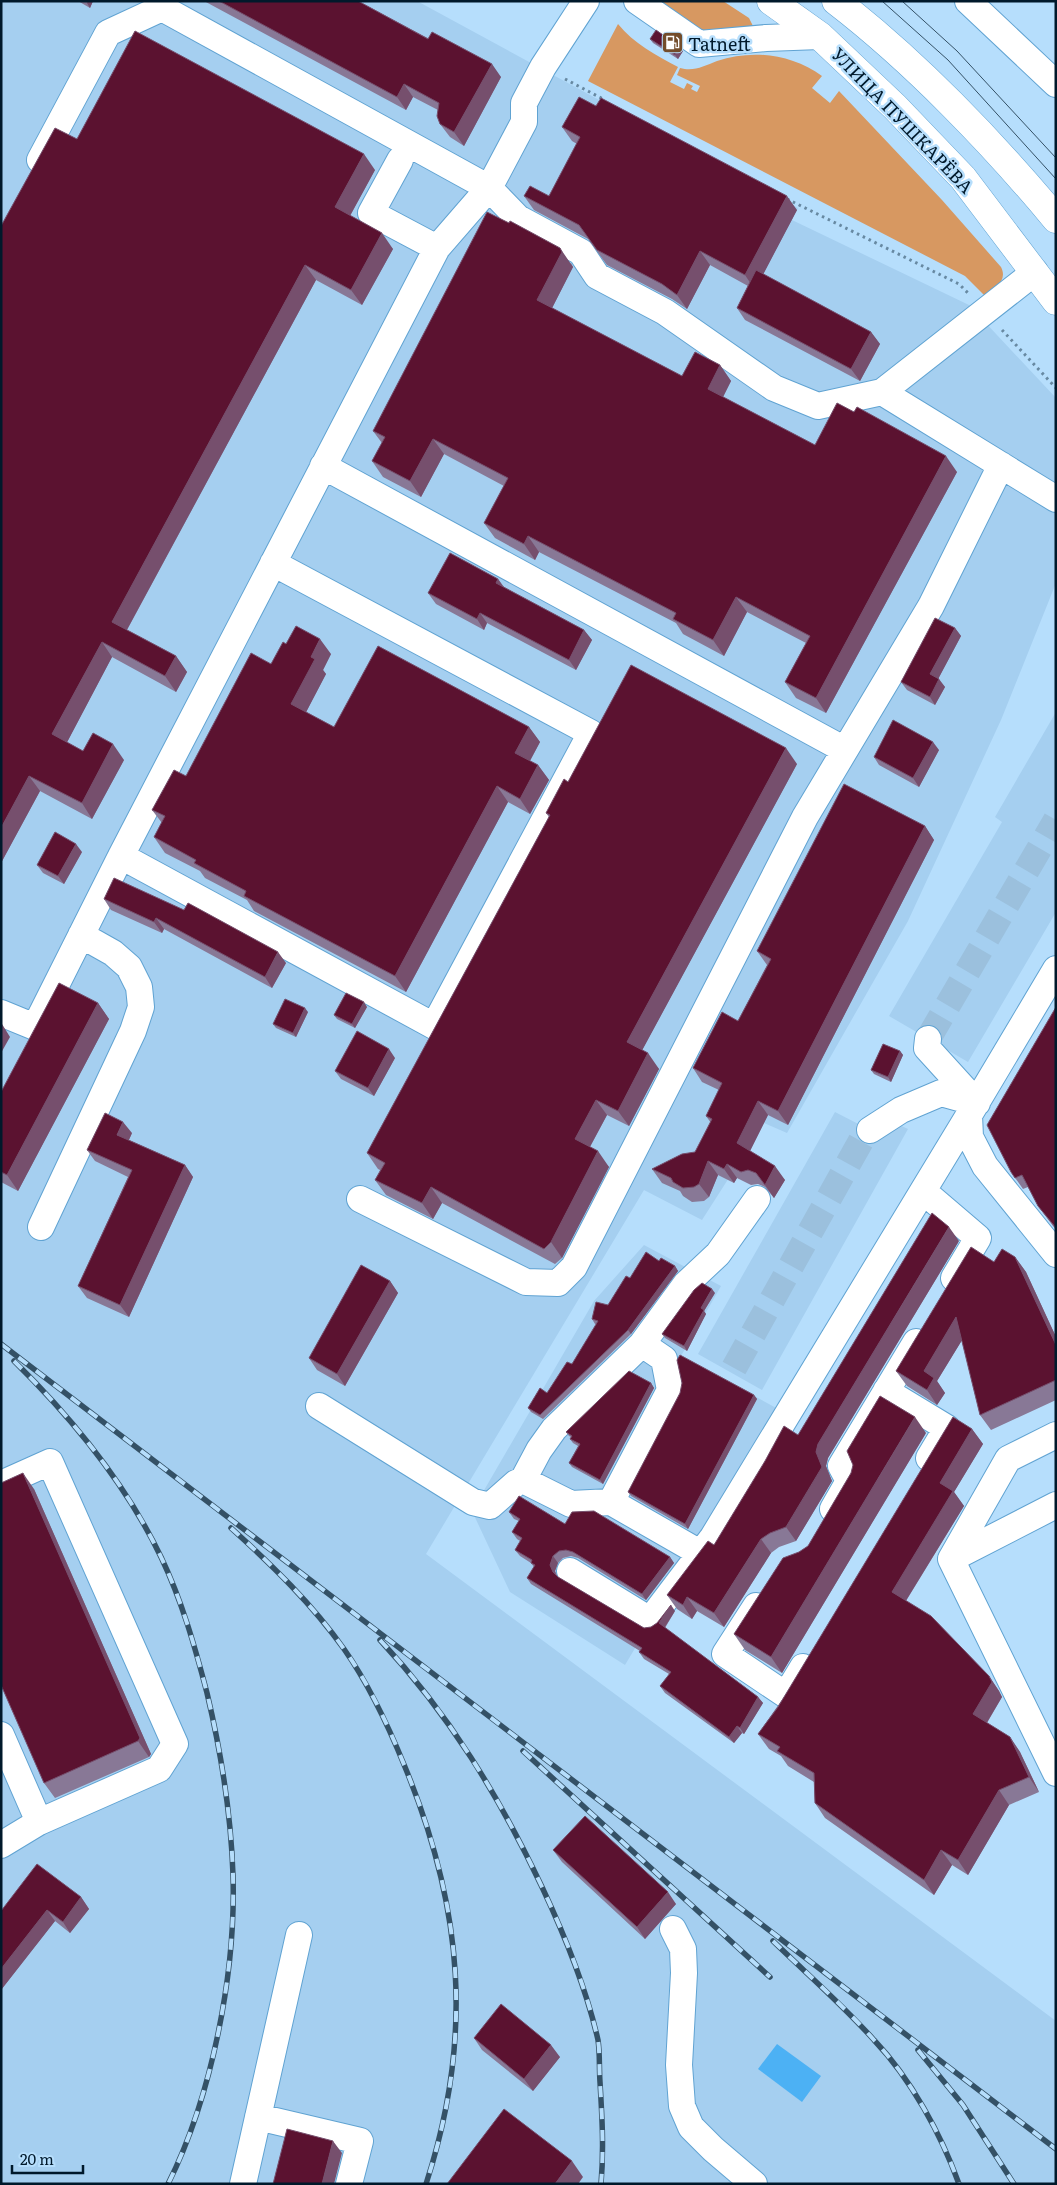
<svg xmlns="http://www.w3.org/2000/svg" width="1057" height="2185" font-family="Literata,serif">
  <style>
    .built { fill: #a5cff0 }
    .green { fill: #d79861 }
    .water { fill: #4cb1f4 }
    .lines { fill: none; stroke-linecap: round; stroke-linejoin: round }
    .minor-tunnel { stroke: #9bc0dd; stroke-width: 26; stroke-dasharray: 26 13; stroke-linecap: butt }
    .minor-casing { stroke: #60a3d2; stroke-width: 28 }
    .major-casing { stroke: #60a3d2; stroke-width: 29 }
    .path { stroke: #6789a2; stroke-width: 3; stroke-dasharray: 2.5 4; stroke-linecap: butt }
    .minor { stroke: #fff; stroke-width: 26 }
    .major { stroke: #fff; stroke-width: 28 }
    .tram { stroke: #345166; stroke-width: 1 }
    .rail-casing { stroke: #345166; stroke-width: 5.5 }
    .rail { stroke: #b6defc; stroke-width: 4; stroke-dasharray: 11; stroke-linecap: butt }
    .wall { fill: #887896 }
    .shaded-wall { fill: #764f6d }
    .building { fill: #5b1230; stroke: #764f6d }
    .labels { text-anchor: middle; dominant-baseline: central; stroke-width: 5; stroke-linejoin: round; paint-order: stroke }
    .poi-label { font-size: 18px; fill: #00192b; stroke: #b6defc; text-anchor: start }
    .street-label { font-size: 18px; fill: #00192b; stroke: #b6defc }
  </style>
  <rect width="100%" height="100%" fill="#b6defc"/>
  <path class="built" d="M1,1H417L798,208L792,220L969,305L1056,398V583L1001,720L908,921L787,1133L764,1123L702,1220L644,1190L426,1554L1056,2021V2184H1Z
    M1056,712V912L968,1062L889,1016L1002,822L995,817Z
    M835,1112L870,1130L895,1123L908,1129L762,1390L698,1354Z
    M644,1245L721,1286L681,1356L778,1409L625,1665L510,1592L472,1511L594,1301Z"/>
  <path class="green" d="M648,1H723L749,18L755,30L703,38Z
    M618,24C633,43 657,56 678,67L670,82L684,89L687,83L693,86L691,89L697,92L700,86L677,75L680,68C694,72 704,66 717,61C753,49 791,54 822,76L812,88L830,103L839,91L942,200L1001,267C1008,281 995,288 985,296L965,276L588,81Z"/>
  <path class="water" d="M777,2044L821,2076L802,2102L758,2069Z"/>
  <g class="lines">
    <path class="minor-tunnel" d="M928,1039L1056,820
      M734,1368L862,1139L870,1130"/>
    <defs>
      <path id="minor" d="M637,1L699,44L766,38L820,36
        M968,1L1056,84
        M40,160L108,33L162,8L489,188L518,218L581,252L597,276L665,312L774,388L818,406L882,392L1056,499
        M400,160L371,213L437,248
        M882,392L1035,272
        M323,466L845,750
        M121,856L434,1026L591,733L273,563
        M1056,969L969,1115L970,1137L985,1166L1056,1254
        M1,1013L35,1027L121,856L437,248L489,188L524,122V103L543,67L586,1
        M928,1039L927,1048L977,1103
        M870,1130L901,1110L941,1093L977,1103
        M923,1191L978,1238L954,1278
        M360,1199L526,1282L558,1283L574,1267L805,817L931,606L1001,465
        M41,1227L133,1031L141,1007L139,987L129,967L113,953L81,935
        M642,1344L686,1284L718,1254L757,1199
        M886,1391L947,1428L929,1458
        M319,1406L473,1502L490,1506L516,1483L523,1480L571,1504L611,1502
        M523,1480L539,1450L554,1429L642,1344L664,1359L670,1390L611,1502L700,1553
        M1,1484L50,1462L175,1744L159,1769L39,1822L1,1845
        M1056,1505L951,1559L1056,1773
        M833,1509L849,1481L841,1466L916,1342
        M951,1559L1008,1459L1056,1435
        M570,1571L650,1620L713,1537L969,1115
        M756,1606L725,1654L786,1695L803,1667
        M1,1735L39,1822
        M673,1929L683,1949L684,1973L679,2065L682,2106L691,2127L713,2149L754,2184
        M258,2117L360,2141L349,2184
        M243,2184L299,1935"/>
      <path id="major" d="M771,1L820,36L895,107L963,178L1056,301
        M836,1C914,61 993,143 1056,219"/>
    </defs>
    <use href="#minor" class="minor-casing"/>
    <use href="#major" class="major-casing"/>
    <path class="path" d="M565,79L603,99
      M787,199L959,284L969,294
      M1002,330L1056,388"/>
    <use href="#minor" class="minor"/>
    <use href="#major" class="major"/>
    <path class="tram" d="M882,1L948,60L1056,179
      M902,1L957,51L1056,158"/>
    <defs>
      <path id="rail" d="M1,1344L1056,2149
        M14,1361C72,1418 126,1484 161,1557C182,1601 195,1647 207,1693C221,1752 231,1814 233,1875C236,1973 212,2096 168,2184
        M231,1528C272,1565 312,1604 344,1649C370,1686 388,1725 405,1767C463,1908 474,2037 426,2184
        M380,1640C449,1714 499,1796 542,1887C565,1936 586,1987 598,2040C600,2053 599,2068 600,2082C602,2116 604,2149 601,2184
        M523,1751L770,1977
        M773,1941C807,1974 843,2005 874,2040C911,2079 941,2134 959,2184
        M918,2050L963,2105L1014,2184"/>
    </defs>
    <use href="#rail" class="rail-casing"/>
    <use href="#rail" class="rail"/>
  </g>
  <path class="wall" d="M78,1H93L90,8Z
    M204,1H358L501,77L464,146L450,137L440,124L438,110L413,97L406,110Z
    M650,39L683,51L678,59L653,43Z
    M562,127L797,210L763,274L871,332L880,344L860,381L745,320L737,308L748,286L710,265L687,309L672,299L607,265L588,239L534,210L524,196H549L577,144L572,141Z
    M77,139L375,170L350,216L393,249L362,305L316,280L127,630L176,656L187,672L176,692L112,657L67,742L83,751L124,760L92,819L40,791L1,863Z
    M571,263L573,267L552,308L682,376L720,365L731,381L723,397L815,445L957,472L826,713L796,698L785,682L806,643L747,612L724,656L683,634L676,623L539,552L535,560L495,538L484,523L504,486L444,454L421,497L383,477L372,461L382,443L373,431Z
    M498,579L504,587L584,630L592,640L576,670L487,623L484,630L436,604L428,593Z
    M955,628L961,636L938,679L945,687L935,705L907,690L901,682Z
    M286,644L331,654L323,670L326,674L306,712L334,727H529L540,742L530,761L538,765L549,780L530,814L508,802L406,992L254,911L247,900L205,878L200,871L165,853L154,837L162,823L152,810L186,776Z
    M939,750L919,787L879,765L874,757Z
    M797,764L642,1050L659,1069L629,1126L607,1115L590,1147L609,1167L562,1258L555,1264L442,1203L433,1219L386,1195L375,1180L380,1170L378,1169L367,1153L549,817L546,813L568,782Z
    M925,826L934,840L788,1125L768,1115L750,1151L785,1180L774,1198L765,1187L758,1184L751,1185L737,1178L734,1183L718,1175L709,1197L704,1201L692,1202L683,1196L680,1191L662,1183L652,1169L695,1152L711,1123L706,1116L719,1090L702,1082L693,1068L738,1021L767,965L757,951Z
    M82,852L64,884L43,873L37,865Z
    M104,899L286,963L272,988L164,929L162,933L111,910Z
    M98,1003L109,1019L18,1191L1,1182V1092Z
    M367,1007L355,1028L337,1019L334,1015Z
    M1056,1007V1230L1038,1206L1028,1187L1023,1189L1011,1172Z
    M308,1012L296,1037L276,1028L273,1024Z
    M900,1051L903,1055L891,1082L874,1074L871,1070Z
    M395,1058L374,1096L341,1079L335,1071Z
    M132,1133L129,1140L185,1165L193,1177L129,1317L87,1298L78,1286L128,1177L95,1161L87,1150Z
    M959,1241L828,1458L826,1466L832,1481L796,1541L779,1547L771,1553L724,1627L697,1611L692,1619L677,1609L667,1595L714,1545L798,1435Z
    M1015,1257L1026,1272L1056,1337V1400L991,1430L980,1415L962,1340L937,1381L945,1393L937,1405L907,1386L896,1371L994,1262Z
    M659,1261L675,1266L678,1271L631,1334L543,1419L531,1412L528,1408L547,1393L572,1364L597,1324H595L592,1319L608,1305L630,1278Z
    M390,1281L398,1293L345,1386L317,1370L309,1358Z
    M715,1293L704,1311L706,1314L687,1351L665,1338L662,1334Z
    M651,1383L654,1388L603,1484L572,1467L569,1463L578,1446L573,1443L570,1439L571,1437L569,1436L566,1432Z
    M754,1395L757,1399L688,1529L631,1496L628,1492Z
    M972,1429L983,1444L954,1492L964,1506L906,1601L989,1676L999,1691L1002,1697L987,1723L1010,1737L1020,1752L1039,1792L1009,1805L968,1875L952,1865L934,1895L825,1818L815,1803L814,1782L788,1766L781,1756L769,1749L758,1734Z
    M926,1433L782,1673L745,1650L734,1634L799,1552L808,1546Z
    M34,1489L151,1754L149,1757L55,1798L44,1783Z
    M509,1512L565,1524L670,1557L674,1563L646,1600L578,1558L571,1556L563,1558L558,1563L555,1571L558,1577L644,1628L651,1627L675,1611L665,1628L758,1697L763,1703L744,1734L742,1733L734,1743L665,1693L660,1686L669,1674L644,1659L639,1652L640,1651L531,1584L527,1578L534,1567L531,1563L520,1556L515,1550L520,1541L517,1539L512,1532L519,1521L514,1519Z
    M553,1850L676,1904L645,1939L562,1862Z
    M81,1897L89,1909L70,1933L55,1921L1,1990V1911Z
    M474,2038L560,2057L533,2091L482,2050Z"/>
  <path class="shaded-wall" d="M88,1H93L90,8L87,3Z
    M680,47L683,51L678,59L675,55Z
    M492,64L501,77L464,146L454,132Z
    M404,84L413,97L406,110L397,97Z
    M364,154L375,170L346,223L335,207Z
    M787,196L797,210L755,290L745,275Z
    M382,233L393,249L362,305L351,290Z
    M560,248L573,267L548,316L537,300Z
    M700,251L710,265L687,309L677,295Z
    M305,265L316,280L123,637L112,622Z
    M871,332L880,344L860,381L851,369Z
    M720,365L731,381L719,405L708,389Z
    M433,439L444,454L421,497L410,481Z
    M946,456L957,472L826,713L816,698Z
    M528,536L539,552L535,560L524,544Z
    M498,579L505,589L496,583Z
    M736,597L747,612L724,656L713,640Z
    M480,613L487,623L484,630L477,619Z
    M955,628L961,636L936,683L930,674Z
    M584,630L592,640L576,670L569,660Z
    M320,639L331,654L323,670L326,674L302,720L291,704L311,657Z
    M102,642L112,657L63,750L52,734Z
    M176,656L187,672L176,692L165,676Z
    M939,679L945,687L935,705L930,697Z
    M529,727L540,742L526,768L515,753Z
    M933,742L939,750L919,787L913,778Z
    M113,744L124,760L92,819L82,803Z
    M786,748L797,764L638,1058L627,1042Z
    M538,765L549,780L530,814L520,799Z
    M29,776L40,791L1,863V828Z
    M497,786L508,802L406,992L395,976Z
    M925,826L934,840L788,1125L778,1111Z
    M76,844L82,852L64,884L58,876Z
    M156,918L164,929L162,933L154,922Z
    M278,952L286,963L272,988L265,977Z
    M364,1002L367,1007L355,1028L352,1024Z
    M98,1003L109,1019L18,1191L7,1175Z
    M305,1008L308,1012L296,1037L293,1033Z
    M2,1024L10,1037L1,1053V1025Z
    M389,1049L395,1058L374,1096L368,1088Z
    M900,1051L903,1055L891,1082L888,1077Z
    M648,1053L659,1069L629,1126L618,1111Z
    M596,1100L607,1115L586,1154L575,1139Z
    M758,1101L768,1115L747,1157L737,1143Z
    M123,1122L132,1133L126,1146L117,1135Z
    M598,1151L609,1167L562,1258L551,1242Z
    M708,1161L718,1175L709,1197L699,1184Z
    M727,1164L737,1178L734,1183L724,1169Z
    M185,1165L193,1177L129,1317L120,1305Z
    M775,1166L785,1180L774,1198L765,1185Z
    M431,1187L442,1203L433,1219L422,1203Z
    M949,1227L959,1241L828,1458L826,1466L832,1481L796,1541L786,1527L816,1452L818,1444Z
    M1015,1257L1026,1272L1056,1337V1345Z
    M675,1266L678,1271L631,1334L628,1330Z
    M390,1281L398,1293L345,1386L337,1374Z
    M712,1289L715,1293L704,1311L706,1314L687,1351L684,1346L701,1308Z
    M956,1317L967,1332L937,1381L945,1393L937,1405L927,1390L924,1371Z
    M651,1383L654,1388L603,1484L600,1480Z
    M754,1395L757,1399L688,1529L685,1524Z
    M915,1417L926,1433L782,1673L771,1657Z
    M972,1429L983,1444L954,1492L964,1506L902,1607L892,1592L940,1483Z
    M23,1473L34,1489L151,1754L149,1757L138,1741Z
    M761,1539L771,1553L724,1627L714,1613Z
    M553,1556L558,1563L555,1571L557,1579L553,1572L550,1565Z
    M670,1557L674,1563L646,1600L642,1594Z
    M687,1597L697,1611L692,1619L683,1605Z
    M671,1605L675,1611L663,1630L659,1623Z
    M989,1676L999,1691L1002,1697L983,1729L973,1714Z
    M758,1697L763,1703L744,1734L740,1728Z
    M737,1726L742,1733L734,1743L729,1737Z
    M1010,1737L1020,1752L1039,1792L1029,1777Z
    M999,1790L1009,1805L968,1875L958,1860Z
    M941,1850L952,1865L934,1895L924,1880Z
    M668,1892L676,1904L645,1939L637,1927Z
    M81,1897L89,1909L70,1933L63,1922Z
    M47,1910L55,1921L1,1990V1969Z
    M551,2045L560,2057L533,2091L524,2079Z
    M333,2141L342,2153L334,2184H322Z
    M572,2161L583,2177L578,2184H555Z"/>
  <path class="building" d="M219,1H358L428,39L432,32L492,64L454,132L440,124L437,116L439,103L404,84L397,97Z
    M656,30L680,47L675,55L650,39Z
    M135,31L364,154L335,207L382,233L351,290L305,265L112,622L176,656L165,676L102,642L52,734L83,751L93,733L113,744L82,803L29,776L1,828V226L55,128L77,139Z
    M579,97L596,106L601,98L787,196L745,275L700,251L677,295L662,284L597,250L579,225L524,196L530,186L549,196L580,137L562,127Z
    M487,212L509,223L510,221L560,248L562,252L537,300L682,376L695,352L720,365L708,389L815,445L837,403L854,412L857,407L946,456L816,698L785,682L810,636L736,597L713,640L673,619L676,613L528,536L524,544L484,523L508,478L433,439L410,481L372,461L385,437L373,431Z
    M756,270L871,332L851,369L737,308Z
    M450,553L498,579L496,583L584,630L569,660L480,613L477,619L428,593Z
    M935,618L955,628L930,674L939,679L930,697L901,682Z
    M296,626L320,639L311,657L315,659L291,704L334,727L378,646L529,727L515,753L538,765L520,799L497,786L395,976L244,896L246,891L194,863L196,860L154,837L165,816L152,810L174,770L186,776L251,653L271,664L283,642L286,644Z
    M631,665L786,748L627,1042L648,1053L618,1111L596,1100L575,1139L598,1151L551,1242L544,1249L431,1187L422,1203L375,1180L385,1163L367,1153L550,815L546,813L564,779L568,782Z
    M893,720L933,742L913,778L874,757Z
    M844,784L925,826L778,1111L758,1101L737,1143L775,1166L765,1185L756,1173L748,1170L741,1172L727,1164L724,1169L708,1161L699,1184L694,1187L683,1188L673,1182L671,1178L652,1169L682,1154L695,1152L712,1119L706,1116L722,1083L693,1068L722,1012L738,1021L771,959L757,951Z
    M55,832L76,844L58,876L37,865Z
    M114,878L184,910L188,903L278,952L265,977L156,918L154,922L104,899Z
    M59,983L98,1003L7,1175L1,1172V1092Z
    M346,993L364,1002L352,1024L334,1015Z
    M285,999L305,1008L293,1033L273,1024Z
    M1056,1007V1228L1038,1206L1022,1175L1015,1178L1011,1172L987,1125Z
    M357,1031L389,1049L368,1088L335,1071Z
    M883,1044L900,1051L888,1077L871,1070Z
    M105,1113L123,1122L117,1135L185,1165L120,1305L78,1286L132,1170L87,1150Z
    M932,1213L949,1227L818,1444L816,1452L822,1467L786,1527L770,1533L761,1539L714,1613L687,1597L683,1605L667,1595L708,1541L714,1545L765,1461L784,1426L798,1435Z
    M971,1247L994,1262L1002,1249L1015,1257L1056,1345V1380L980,1415L956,1317L924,1371L934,1378L927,1390L896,1371Z
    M646,1252L659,1261L661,1258L675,1266L628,1330L540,1415L528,1408L540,1388L547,1393L567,1362L572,1364L598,1321L592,1319L596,1302L608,1305L626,1276L630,1278Z
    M361,1265L390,1281L337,1374L309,1358Z
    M702,1283L712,1289L701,1308L704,1310L684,1346L662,1334L694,1290Z
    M680,1355L754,1395L685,1524L628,1492L680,1393L682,1383L677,1360Z
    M629,1371L651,1383L600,1480L569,1463L580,1444L570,1439L572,1436L566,1432Z
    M880,1396L915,1417L771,1657L734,1634L783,1558L799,1552L808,1546L851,1473L853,1465L847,1451Z
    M953,1417L972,1429L940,1483L953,1491L892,1592L931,1616L989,1676L992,1682L973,1714L1010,1737L1029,1777L999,1790L958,1860L941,1850L924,1880L815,1803L814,1773L777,1751L780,1747L758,1734L778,1707Z
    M23,1473L140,1738L138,1741L44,1783L1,1685V1483Z
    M519,1496L565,1524L572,1512L594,1511L670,1557L642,1594L573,1552L566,1550L559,1551L553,1556L550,1565L553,1572L558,1577L644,1628L651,1627L657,1623L671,1605L659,1623L758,1697L740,1728L737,1726L729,1737L660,1686L671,1672L639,1652L642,1648L527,1578L535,1565L531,1563L532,1560L515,1550L522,1538L512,1532L520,1519L509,1512Z
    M585,1816L668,1892L637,1927L553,1850Z
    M37,1864L81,1897L63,1922L47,1910L1,1969V1911Z
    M501,2004L551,2045L524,2079L474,2038Z
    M504,2109L572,2161L555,2184H447Z
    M287,2129L333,2141L322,2184H273Z"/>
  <defs>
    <symbol id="fuel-square" viewBox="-11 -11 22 22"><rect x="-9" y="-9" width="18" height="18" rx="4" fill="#734c2a" stroke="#b6defc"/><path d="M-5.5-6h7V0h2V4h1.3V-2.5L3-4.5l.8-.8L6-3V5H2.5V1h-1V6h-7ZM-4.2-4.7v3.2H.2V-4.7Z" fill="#fff"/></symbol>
  </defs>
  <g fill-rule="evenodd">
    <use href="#fuel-square" x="660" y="30" width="25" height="25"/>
  </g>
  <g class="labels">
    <g class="poi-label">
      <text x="688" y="43">Tatneft</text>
    </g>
    <g class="street-label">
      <text transform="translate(903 120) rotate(46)">УЛИЦА ПУШКАРЁВА</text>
    </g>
  </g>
  <rect width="1057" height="2185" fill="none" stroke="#00192b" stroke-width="5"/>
  <path d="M12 2165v8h71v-8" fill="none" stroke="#00192b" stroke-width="2.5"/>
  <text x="20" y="2165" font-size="15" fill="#00192b" stroke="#b6defc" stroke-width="4" paint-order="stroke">20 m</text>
</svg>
